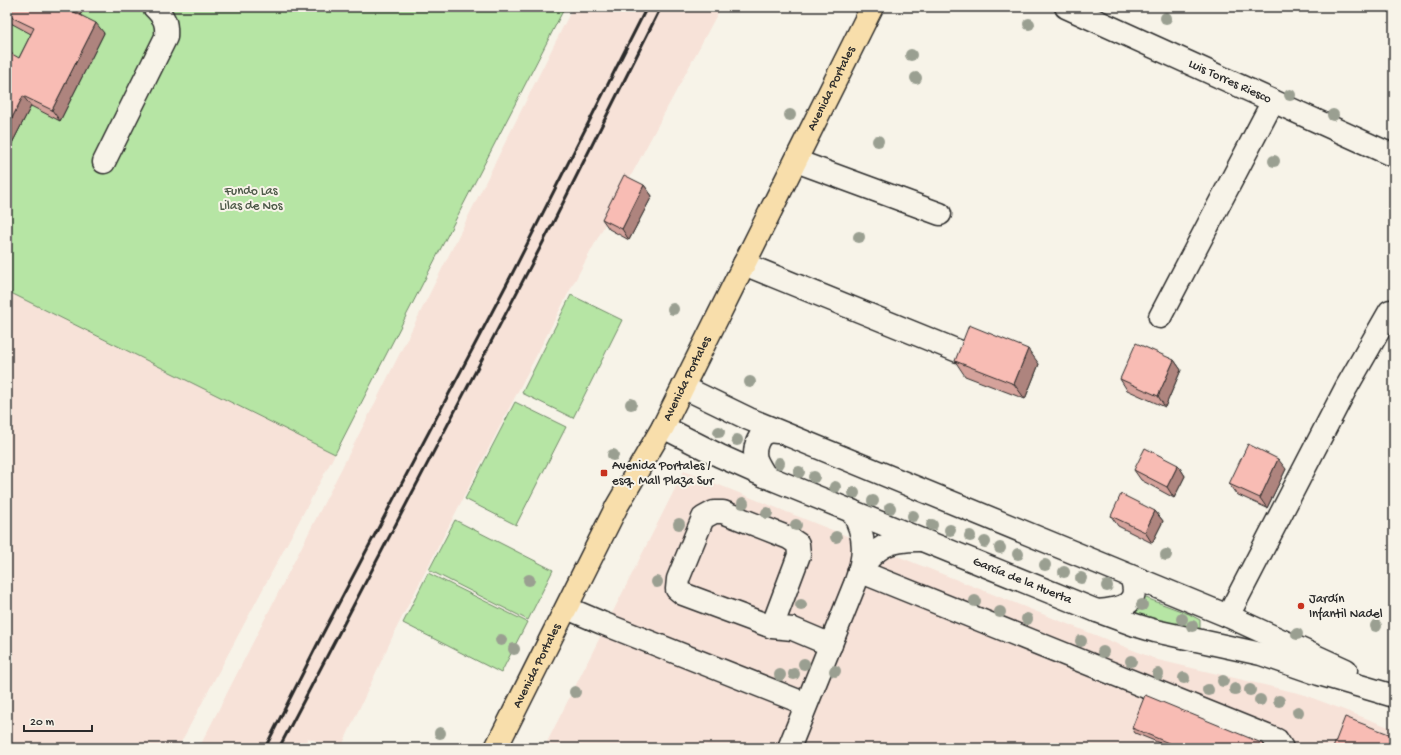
<svg xmlns="http://www.w3.org/2000/svg" width="1401" height="755" font-family="'Gochi Hand',sans-serif">
  <style>
    .built { fill: #f7e2d8 }
    .green { fill: #b6e5a4; stroke: #708868 }
    .lines { fill: none; stroke-linecap: round; stroke-linejoin: round }
    .minor-casing { stroke: #2b2b2b; stroke-width: 25 }
    .major-casing { stroke: #2b2b2b; stroke-width: 25 }
    .minor { stroke: #f7f3e8; stroke-width: 22 }
    .major { stroke: #f8deab; stroke-width: 22 }
    .rail { stroke: #2b2b2b; stroke-width: 3 }
    .tree { fill: #9a9f91 }
    .wall { fill: #d5a29b; stroke: #2b2b2b }
    .shaded-wall { fill: #ae847e; stroke: #2b2b2b }
    .building { fill: #f8bcb4; stroke: #2b2b2b }
    .poi-dot { fill: #c8321e; stroke: #f7f3e8; stroke-width: 1.5 }
    .labels { text-anchor: middle; dominant-baseline: central; stroke-width: 4; stroke-linejoin: round; paint-order: stroke }
    .street-label { font-size: 13px; fill: #2b2b2b; stroke: #f7f3e8 }
    .park-label { font-size: 13px; fill: #4e5a49; stroke: #f7f3e8 }
    .poi-label { font-size: 13px; fill: #2b2b2b; stroke: #f7f3e8; text-anchor: start }
  </style>
  <rect width="100%" height="100%" fill="#f7f3e8"/>
  <filter id="ink" filterUnits="userSpaceOnUse"><feTurbulence type="fractalNoise" baseFrequency=".025" numOctaves="2"/><feDisplacementMap in="SourceGraphic" scale="8" xChannelSelector="R" yChannelSelector="G"/><feConvolveMatrix kernelMatrix="1 2 1 2 8 2 1 2 1" color-interpolation-filters="sRGB"/></filter>
  <g filter="url(#ink)">
    <path class="built" d="M573,7H721L570,290L398,625L341,748H332L308,738L303,748H199L378,397Z
      M7,291L335,454L178,748H7Z
      M684,471L1158,660L1302,694L1394,729V748H544Z"/>
    <path class="green" d="M7,7H565L335,454L7,291Z
      M571,295L622,320L573,418L522,393Z
      M515,402L566,427L516,525L465,499Z
      M455,520L553,570L528,620L429,570Z
      M428,573L527,622L501,673L403,623Z
      M1138,595L1189,614L1200,620V629L1196,631L1170,625L1135,613L1130,610Z"/>
    <g class="lines">
      <defs>
        <g id="minor">
          <path id="s1" d="M1066,7L1394,156"/>
          <path d="M796,161L940,214"/>
          <path d="M104,162L166,37C167,23 165,18 154,7"/>
          <path d="M744,264L958,351"/>
          <path d="M1160,317L1273,101"/>
          <path d="M683,387L749,419L1228,616L1346,670"/>
          <path id="s2" d="M663,427L720,456L765,476L1097,611L1135,625L1155,631L1261,654L1319,674L1394,696"/>
          <path d="M765,476C762,470 758,465 756,459C753,449 758,434 768,432C772,431 775,432 778,432"/>
          <path d="M859,571L1277,740L1282,748"/>
          <path d="M859,571C877,546 888,540 919,540"/>
          <path d="M567,608L602,623L806,704"/>
          <path d="M1097,611C1119,609 1142,606 1131,577"/>
          <path d="M1228,616L1346,388L1390,311"/>
          <path d="M772,627L799,555L798,544L789,538L723,512H714L703,518L678,579L677,589L683,594L772,627L793,629L831,645"/>
          <path d="M789,748L855,584C865,557 867,537 852,511"/>
        </g>
        <g id="major">
          <path id="s3" d="M496,748L617,506L663,427L872,7"/>
        </g>
      </defs>
      <use href="#minor" class="minor-casing"/>
      <use href="#major" class="major-casing"/>
      <use href="#minor" class="minor"/>
      <use href="#major" class="major"/>
      <path class="rail" d="M265,748L321,637L513,272L647,7
        M279,748L552,225L661,7"/>
    </g>
    <g class="tree">
      <circle cx="1166" cy="18" r="6"/>
      <circle cx="1029" cy="24" r="6"/>
      <circle cx="911" cy="55" r="6"/>
      <circle cx="916" cy="78" r="6"/>
      <circle cx="1290" cy="95" r="6"/>
      <circle cx="790" cy="115" r="6"/>
      <circle cx="1333" cy="115" r="6"/>
      <circle cx="878" cy="141" r="6"/>
      <circle cx="1274" cy="161" r="6"/>
      <circle cx="859" cy="237" r="6"/>
      <circle cx="673" cy="309" r="6"/>
      <circle cx="750" cy="382" r="6"/>
      <circle cx="631" cy="404" r="6"/>
      <circle cx="719" cy="432" r="6"/>
      <circle cx="737" cy="440" r="6"/>
      <circle cx="613" cy="455" r="6"/>
      <circle cx="779" cy="463" r="6"/>
      <circle cx="799" cy="472" r="6"/>
      <circle cx="814" cy="477" r="6"/>
      <circle cx="835" cy="487" r="6"/>
      <circle cx="854" cy="493" r="6"/>
      <circle cx="873" cy="501" r="6"/>
      <circle cx="743" cy="503" r="6"/>
      <circle cx="890" cy="508" r="6"/>
      <circle cx="767" cy="513" r="6"/>
      <circle cx="913" cy="516" r="6"/>
      <circle cx="679" cy="524" r="6"/>
      <circle cx="796" cy="525" r="6"/>
      <circle cx="932" cy="525" r="6"/>
      <circle cx="950" cy="530" r="6"/>
      <circle cx="970" cy="536" r="6"/>
      <circle cx="836" cy="537" r="6"/>
      <circle cx="985" cy="542" r="6"/>
      <circle cx="1000" cy="548" r="6"/>
      <circle cx="1018" cy="554" r="6"/>
      <circle cx="1166" cy="555" r="6"/>
      <circle cx="1045" cy="565" r="6"/>
      <circle cx="1064" cy="572" r="6"/>
      <circle cx="1081" cy="578" r="6"/>
      <circle cx="529" cy="580" r="6"/>
      <circle cx="657" cy="582" r="6"/>
      <circle cx="1107" cy="586" r="6"/>
      <circle cx="975" cy="601" r="6"/>
      <circle cx="801" cy="605" r="6"/>
      <circle cx="1142" cy="605" r="6"/>
      <circle cx="1000" cy="612" r="6"/>
      <circle cx="1027" cy="619" r="6"/>
      <circle cx="1182" cy="619" r="6"/>
      <circle cx="1192" cy="626" r="6"/>
      <circle cx="1376" cy="626" r="6"/>
      <circle cx="1297" cy="634" r="6"/>
      <circle cx="501" cy="640" r="6"/>
      <circle cx="1081" cy="641" r="6"/>
      <circle cx="514" cy="649" r="6"/>
      <circle cx="1103" cy="652" r="6"/>
      <circle cx="1131" cy="661" r="6"/>
      <circle cx="804" cy="664" r="6"/>
      <circle cx="835" cy="671" r="6"/>
      <circle cx="794" cy="674" r="6"/>
      <circle cx="1158" cy="674" r="6"/>
      <circle cx="780" cy="675" r="6"/>
      <circle cx="1184" cy="678" r="6"/>
      <circle cx="1223" cy="681" r="6"/>
      <circle cx="1235" cy="689" r="6"/>
      <circle cx="1208" cy="690" r="6"/>
      <circle cx="1250" cy="690" r="6"/>
      <circle cx="575" cy="692" r="6"/>
      <circle cx="1260" cy="700" r="6"/>
      <circle cx="1279" cy="701" r="6"/>
      <circle cx="1298" cy="712" r="6"/>
      <circle cx="440" cy="733" r="6"/>
    </g>
    <path class="wall" d="M7,7H84L80,15L104,33L60,121L31,106L7,153L19,58L31,34L7,21Z
      M644,185L652,196L629,240L609,229L602,219Z
      M1174,360L1181,370L1165,407L1127,390L1120,379Z
      M955,361L1039,364L1025,399L965,376Z
      M1178,465L1185,476L1174,498L1141,480L1134,470Z
      M1286,469L1267,508L1236,494L1229,484Z
      M1155,511L1163,521L1152,543L1118,526L1111,516Z
      M1132,728L1264,744L1267,748H1172L1135,733Z"/>
    <path class="shaded-wall" d="M72,7H84L78,20L70,10Z
      M96,23L104,33L60,121L52,110Z
      M23,96L31,106L7,153V128Z
      M644,185L652,196L629,240L622,229Z
      M1028,349L1039,364L1025,399L1014,384Z
      M1174,360L1181,370L1165,407L1158,396Z
      M1278,459L1286,469L1267,508L1260,498Z
      M1178,465L1185,476L1174,498L1167,487Z
      M1155,511L1163,521L1152,543L1145,532Z
      M1264,744L1267,748H1262Z"/>
    <path class="building" d="M7,7H72L70,10L96,23L52,110L23,96L7,128V51L19,58L34,28L7,15Z
      M624,175L644,185L622,229L602,219Z
      M969,325L1028,349L1014,384L955,361Z
      M1136,343L1174,360L1158,396L1120,379Z
      M1248,444L1278,459L1260,498L1229,484Z
      M1145,448L1178,465L1167,487L1134,470Z
      M1121,494L1155,511L1145,532L1111,516Z
      M1145,695L1264,744L1262,748H1181L1132,728Z
      M1345,717L1394,736V748H1333Z"/>
  </g>
  <g class="poi-dot">
    <rect x="600" y="469" width="8" height="8" rx="2"/>
    <circle cx="1301" cy="606" r="4"/>
  </g>
  <g class="labels">
    <g class="street-label">
      <text stroke="none"><textPath href="#s1" startOffset="180">Luis Torres Riesco</textPath></text>
      <text stroke="none"><textPath href="#s3" startOffset="740">Avenida Portales</textPath></text>
      <text stroke="none"><textPath href="#s3" startOffset="416">Avenida Portales</textPath></text>
      <text stroke="none"><textPath href="#s2" startOffset="391">García de la Huerta</textPath></text>
      <text stroke="none"><textPath href="#s3" startOffset="92">Avenida Portales</textPath></text>
    </g>
    <g class="park-label">
      <text x="251" y="191">Fundo Las<tspan x="251" dy="15">Lilas de Nos</tspan></text>
    </g>
    <g class="poi-label">
      <text x="612" y="466">Avenida Portales /<tspan x="612" dy="15">esq. Mall Plaza Sur</tspan></text>
      <text x="1309" y="599">Jardín<tspan x="1309" dy="15">Infantil Nadel</tspan></text>
    </g>
  </g>
  <rect width="1401" height="755" fill="none" stroke="#f7f3e8" stroke-width="24"/>
  <rect x="12" y="12" width="1377" height="731" fill="none" stroke="#2b2b2b" stroke-width="1.5" filter="url(#ink)"/>
  <path d="M24 725v6h68v-6" fill="none" stroke="#2b2b2b" stroke-width="2"/>
  <text x="30" y="725" font-size="12" fill="#2b2b2b" stroke="#f7f3e8" stroke-width="3" paint-order="stroke">20 m</text>
</svg>
